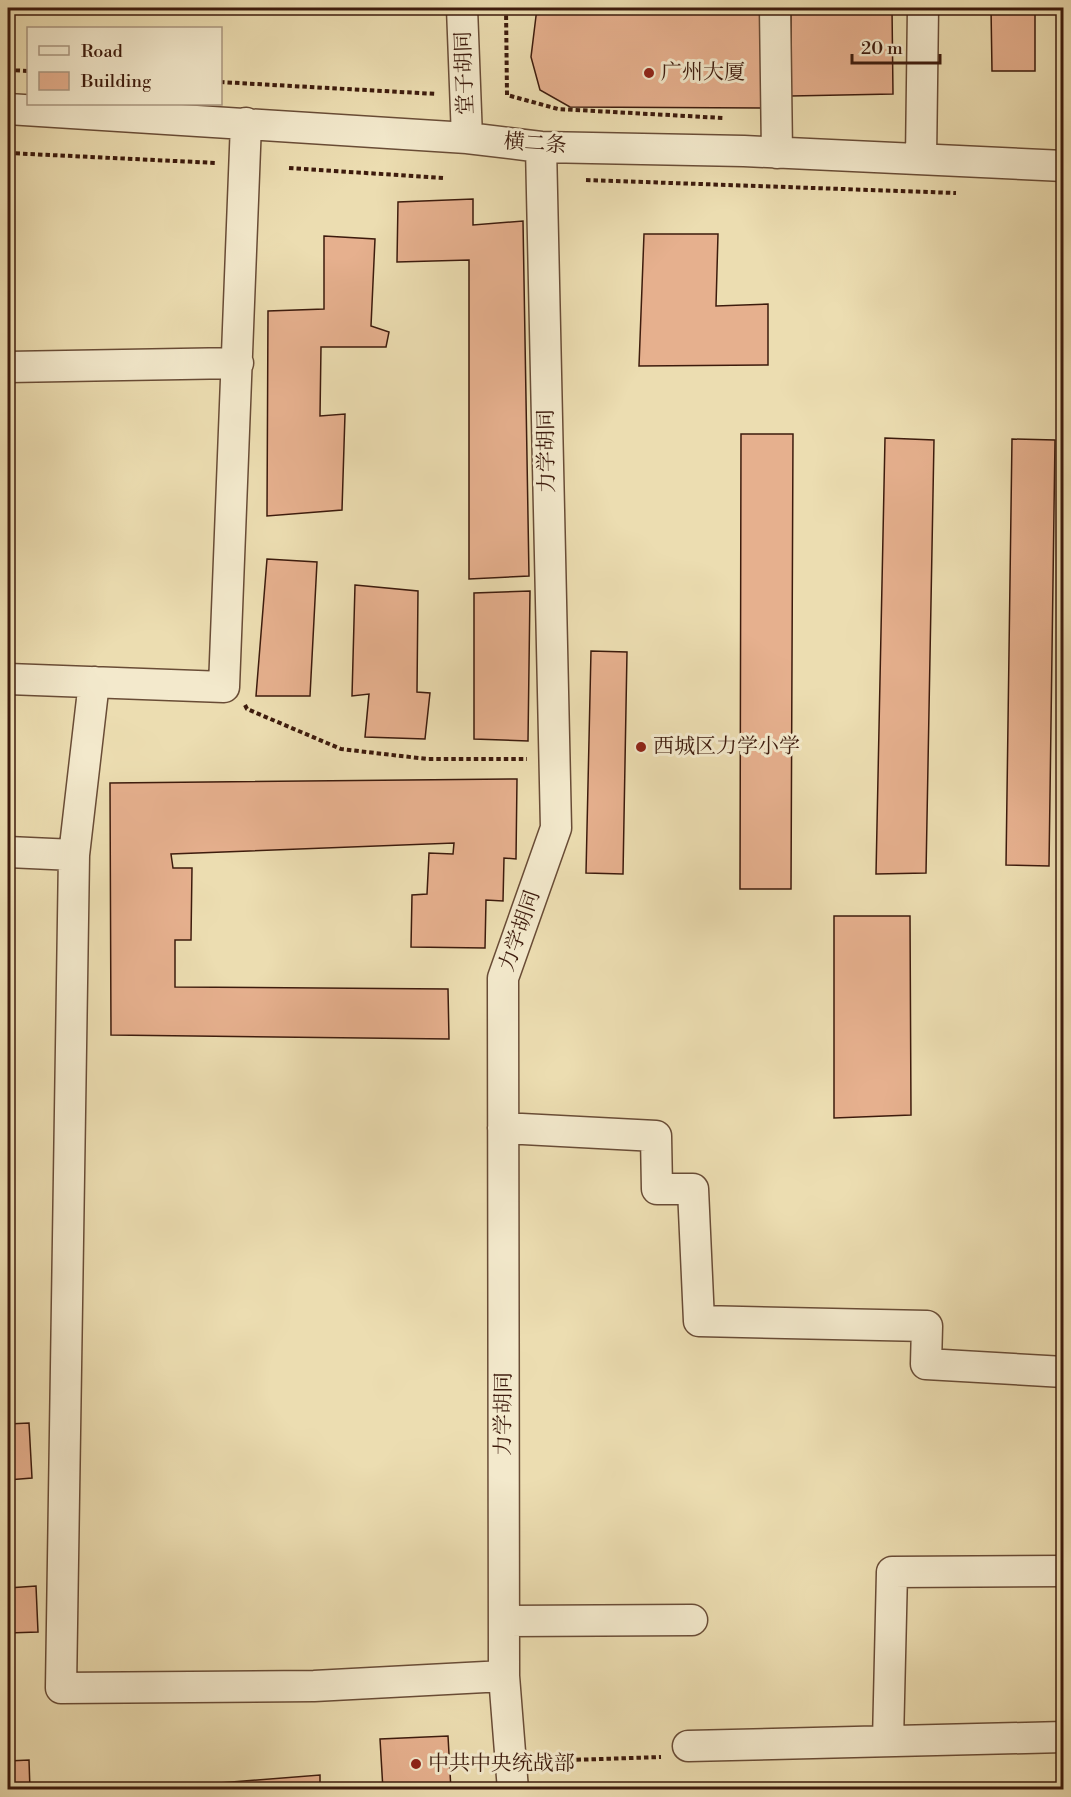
<svg xmlns="http://www.w3.org/2000/svg" width="1071" height="1797" font-family="'Libre Bodoni','Noto Serif SC',serif">
  <style>
    .building { fill: #e6b08e; stroke: #3d1b0d; stroke-width: 1.5 }
    .lines { fill: none; stroke-linecap: round; stroke-linejoin: round }
    .minor-casing { stroke: #694c36; stroke-width: 33 }
    .path { stroke: #3d1b0d; stroke-width: 4; stroke-dasharray: 4.5 3; stroke-linecap: butt }
    .minor { stroke: #f3e9cc; stroke-width: 30 }
    .poi-dot { fill: #8f2418; stroke: #f3e9cc; stroke-width: 2 }
    .labels { text-anchor: middle; dominant-baseline: central; stroke-width: 6; stroke-linejoin: round; paint-order: stroke }
    .street-label { font-size: 21px; fill: #3d1b0d; stroke: #f3e9cc }
    .poi-label { font-size: 21px; fill: #3d1b0d; stroke: #f3e9cc; text-anchor: start }
  </style>
  <rect width="100%" height="100%" fill="#ecddb1"/>
  <filter id="stains"><feTurbulence type="fractalNoise" baseFrequency=".00333" numOctaves="4"/><feColorMatrix values="0 0 0 0 .2 0 0 0 0 .09 0 0 0 0 .02 0 0 0 .5 -.17"/></filter>
  <radialGradient id="worn" r=".72"><stop offset=".6" stop-color="#630" stop-opacity="0"/><stop offset="1" stop-color="#630" stop-opacity=".3"/></radialGradient>
  <path class="building" d="M537,8H760L762,108L570,107L540,90L531,57Z
    M791,8H892L893,94L791,96Z
    M991,8H1035V71H992Z
    M473,199V225L523,221L529,576L469,579V260L397,262L398,202Z
    M644,234H718L716,306L768,304V365L639,366Z
    M324,236L375,239L371,326L389,332L386,347H321L320,416L345,414L342,510L267,516L268,311L324,309Z
    M741,434H793L791,889H740Z
    M885,438L934,440L926,873L876,874Z
    M1012,439L1055,440L1049,866L1006,865Z
    M267,559L317,562L310,696H256Z
    M355,585L418,591L417,692L430,693L425,739L365,737L369,694L352,696Z
    M530,591L528,741L474,739V593Z
    M591,651L627,652L623,874L586,873Z
    M517,779L516,859L504,858L503,901L486,900L485,948L411,947L412,895L427,894L429,853L453,854L454,843L171,854L173,868H192L191,940H175V987L448,989L449,1039L111,1035L110,783Z
    M8,915H12V1174H8Z
    M834,916H910L911,1115L834,1118Z
    M29,1423L32,1478L8,1480V1424Z
    M36,1586L38,1632L8,1633V1588Z
    M448,1736L451,1790H383L380,1739Z
    M448,1736L451,1790H383L380,1739Z
    M29,1760L30,1790H8V1761Z
    M29,1760L30,1790H8V1761Z
    M320,1775V1790H132Z
    M320,1775V1790H132Z"/>
  <g class="lines">
    <defs>
      <path id="minor" d="M462,8L467,138
        M775,8L777,153
        M8,109L467,138L541,147L744,151L1064,166
        M921,159L923,8
        M8,367L238,363
        M8,679L224,687L246,123
        M94,682L74,855L61,1688L314,1686L504,1676
        M8,852L74,855
        M503,1128L656,1136L657,1189H693L699,1321L927,1326L926,1364L1064,1372
        M504,1621L692,1620
        M888,1741L892,1572L1064,1571
        M688,1746L1064,1737
        M513,1790L504,1676L503,978L556,828L541,147"/>
    </defs>
    <use href="#minor" class="minor-casing"/>
    <path class="path" d="M506,8L507,95L558,109L723,118
      M8,70L28,71
      M220,82L437,94
      M8,153L217,163
      M289,168L443,178
      M586,180L956,193
      M245,705L247,709L341,749L427,759H527
      M539,1761L661,1757"/>
    <use href="#minor" class="minor"/>
  </g>
  <g class="poi-dot">
    <circle cx="649" cy="73" r="6"/>
    <circle cx="641" cy="747" r="6"/>
    <circle cx="416" cy="1764" r="6"/>
  </g>
  <g class="labels">
    <g class="street-label">
      <text transform="translate(465 73) rotate(-92)">堂子胡同</text>
      <text transform="translate(535 144) rotate(4)">横二条</text>
      <text transform="translate(547 451) rotate(-91)">力学胡同</text>
      <text transform="translate(520 931) rotate(-71)">力学胡同</text>
      <text transform="translate(504 1414) rotate(-90)">力学胡同</text>
    </g>
    <g class="poi-label">
      <text x="661" y="73">广州大厦</text>
      <text x="653" y="747">西城区力学小学</text>
      <text x="428" y="1764">中共中央统战部</text>
    </g>
  </g>
  <rect width="1071" height="1797" fill="none" stroke="#ecddb1" stroke-width="30"/>
  <rect x="9" y="9" width="1053" height="1779" fill="none" stroke="#3d1b0d" stroke-width="3"/>
  <rect x="15" y="15" width="1041" height="1767" fill="none" stroke="#3d1b0d" stroke-width="1.5"/>
  <rect x="27" y="27" width="195" height="78" fill="#f3e9cc" stroke="#aa9780" stroke-width="1.5"/>
  <rect x="39" y="46" width="30" height="9" fill="#f3e9cc" stroke="#aa9780" stroke-width="1.5"/>
  <text x="81" y="57" font-size="18" fill="#3d1b0d">Road</text>
  <rect x="39" y="72" width="30" height="18" fill="#e6b08e" stroke="#aa9780" stroke-width="1.5"/>
  <text x="81" y="87" font-size="18" fill="#3d1b0d">Building</text>
  <path d="M852 54v9h88v-9" fill="none" stroke="#3d1b0d" stroke-width="3"/>
  <text x="861" y="54" font-size="18" fill="#3d1b0d" stroke="#f3e9cc" stroke-width="4.5" paint-order="stroke">20 m</text>
  <rect width="100%" height="100%" filter="url(#stains)"/>
  <rect width="100%" height="100%" fill="url(#worn)"/>
</svg>
